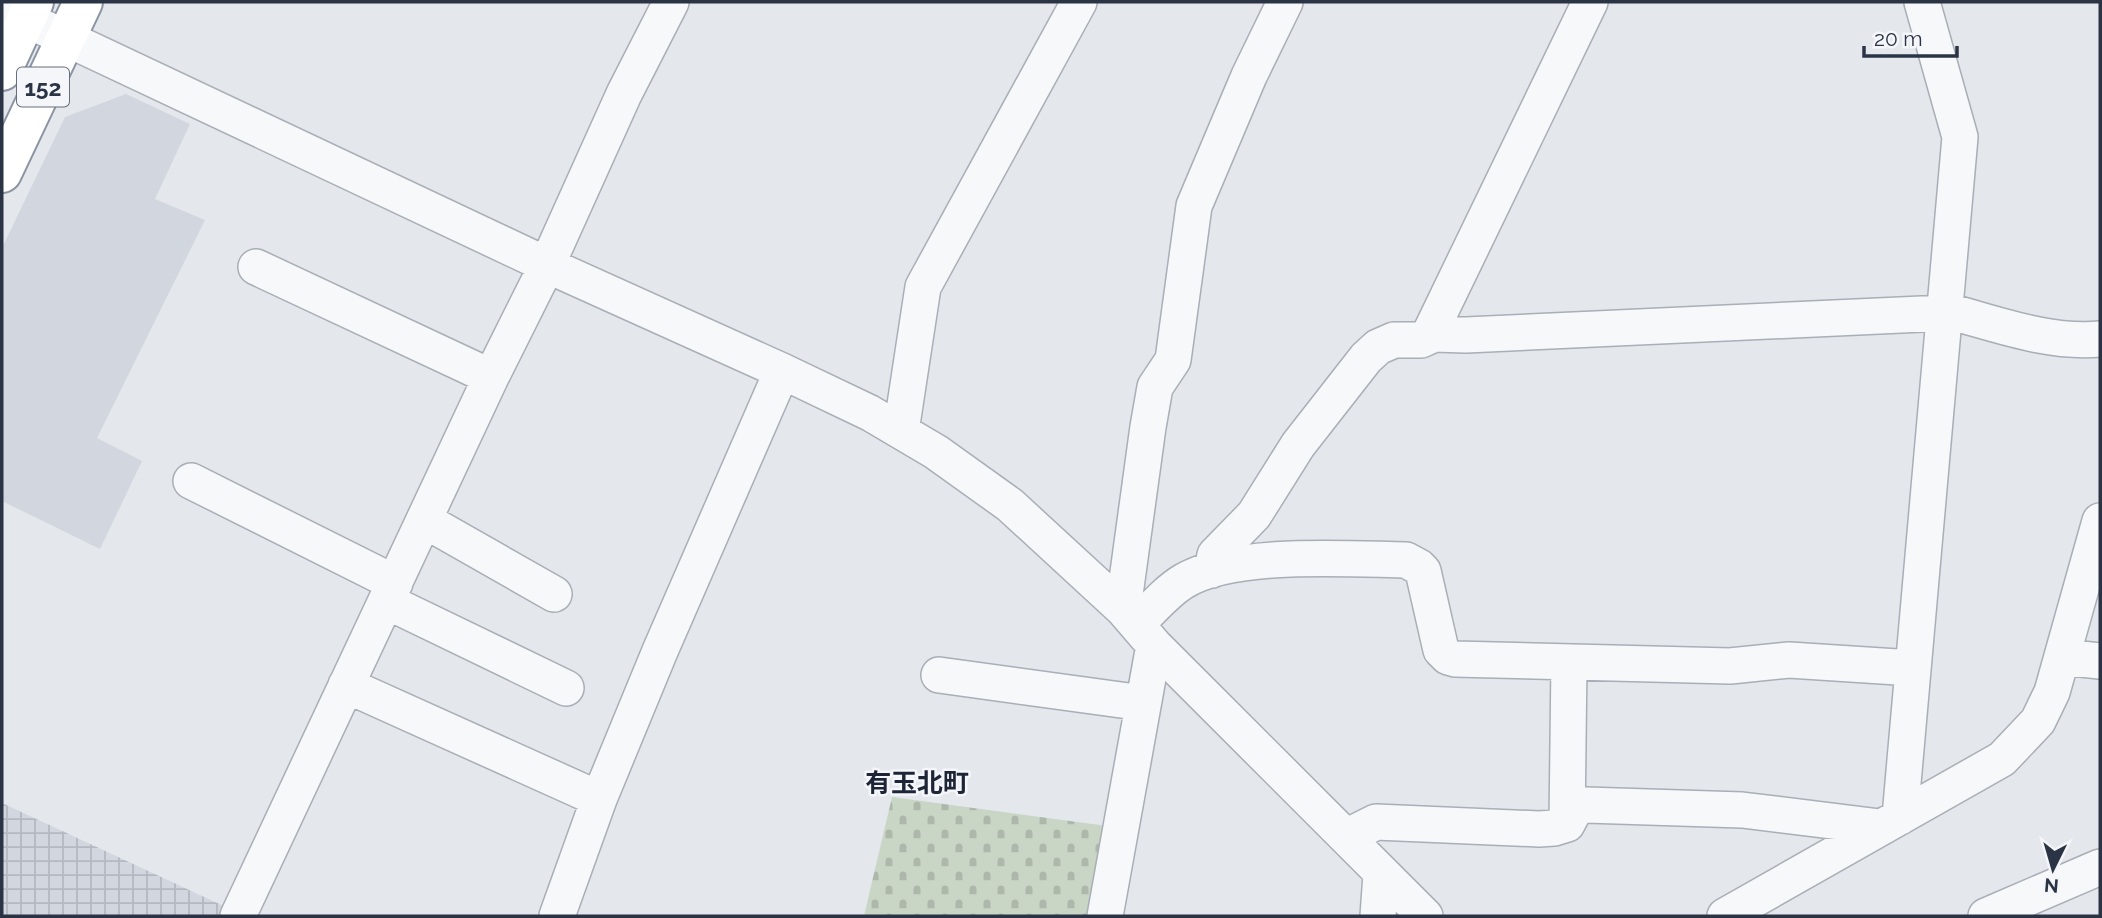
<svg xmlns="http://www.w3.org/2000/svg" width="2102" height="918" font-family="Raleway,'Noto Sans JP',sans-serif">
  <style>
    .built { fill: #d2d6de }
    .industrial { fill: url(#industrial-grid) }
    .cemetery { fill: url(#cemetery-stones) }
    .lines { fill: none; stroke-linecap: round; stroke-linejoin: round }
    .minor-casing { stroke: #a9aeb7; stroke-width: 38 }
    .highway-casing { stroke: #8b94a3; stroke-width: 42 }
    .minor { stroke: #f7f8fa; stroke-width: 35 }
    .highway { stroke: #fff; stroke-width: 38 }
    .labels { text-anchor: middle; dominant-baseline: central; stroke-width: 5; stroke-linejoin: round; paint-order: stroke }
    .shield { fill: #f4f6f9; stroke: #676e7b; stroke-width: 2 }
    .shield-label { font-size: 23px; font-weight: bold; fill: #2b3445 }
    .neighbourhood-label { font-size: 26px; font-weight: bold; fill: #1d2536; stroke: #f4f6f9 }
  </style>
  <defs>
    <pattern id="industrial-grid" width="8" height="8" patternUnits="userSpaceOnUse" patternTransform="scale(1.75)"><rect width="8" height="8" fill="#d2d6de"/><path d="M0 4h8M4 0v8" fill="none" stroke="#b4b8c0"/></pattern>
    <pattern id="cemetery-stones" width="16" height="16" patternUnits="userSpaceOnUse" patternTransform="scale(1.75)"><rect width="16" height="16" fill="#c9d6c5"/><path d="M2 7V4a2 2 0 0 1 4 0v3zM10 15v-3a2 2 0 0 1 4 0v3z" fill="#adb8ab"/></pattern>
  </defs>
  <rect width="100%" height="100%" fill="#e4e7ec"/>
  <path class="built" d="M126,94L190,124L155,199L205,220L97,438L142,461L100,549L2,501V248L65,117Z"/>
  <path class="industrial" d="M2,803L228,908L224,916H2Z"/>
  <path class="cemetery" d="M892,797L1107,826L1090,916H864Z"/>
  <g class="lines">
    <defs>
      <path id="minor" d="M2,8L547,265L782,371L870,413L936,452L1010,505L1123,609L1154,645L1425,916
        M256,267L491,377
        M1944,310C1994,323 2048,344 2100,339
        M1428,337L1590,2
        M901,431L923,287L1079,2
        M191,481L395,583
        M424,520L554,594
        M1212,570L1215,555L1254,515L1298,445L1366,358L1378,347L1394,340H1421L1434,334L1466,335L1944,313
        M386,601L566,688
        M1123,609L1148,427L1155,387L1173,360L1194,206L1249,76L1285,2
        M1137,624C1151,610 1167,591 1184,581C1234,551 1347,559 1406,560L1419,567L1423,571L1441,650L1448,657L1455,659L1730,666L1789,660L1913,668
        M2062,657L2100,661
        M939,675L1143,703
        M346,685L599,799
        M1900,817L1960,137L1922,2
        M1567,824L1569,662
        M1346,837L1376,822L1539,829L1554,828L1567,824L1576,807L1586,805L1742,810L1880,827
        M238,916L491,377L547,265L624,94L671,2
        M557,916L599,799L660,651L782,371
        M1105,916L1154,645
        M1378,916L1381,874
        M1725,916L2002,759L2038,721L2052,692L2100,521
        M1986,916L2100,867"/>
      <path id="highway" d="M2,71L34,2
        M2,173L83,2"/>
    </defs>
    <use href="#minor" class="minor-casing"/>
    <use href="#highway" class="highway-casing"/>
    <use href="#minor" class="minor"/>
    <use href="#highway" class="highway"/>
  </g>
  <g class="labels">
    <rect class="shield" x="17" y="67.5" width="52" height="39" rx="5"/>
    <g class="shield-label">
      <text x="43" y="87">152</text>
    </g>
    <g class="neighbourhood-label">
      <text x="917" y="783">有玉北町</text>
    </g>
  </g>
  <rect width="2102" height="918" fill="none" stroke="#2b3445" stroke-width="7"/>
  <g transform="translate(2053 869) rotate(185)" stroke="#f4f6f9" stroke-width="5" paint-order="stroke">
  <path d="M0-5L12 26L0 18L-12 26Z" fill="#2b3445"/>
  <text y="-10" font-size="19" font-weight="bold" text-anchor="middle" fill="#2b3445">N</text>
  </g>
  <path d="M1864 46v10h93v-10" fill="none" stroke="#2b3445" stroke-width="3.5"/>
  <text x="1874" y="46" font-size="21" fill="#2b3445" stroke="#f4f6f9" stroke-width="5" paint-order="stroke">20 m</text>
</svg>
